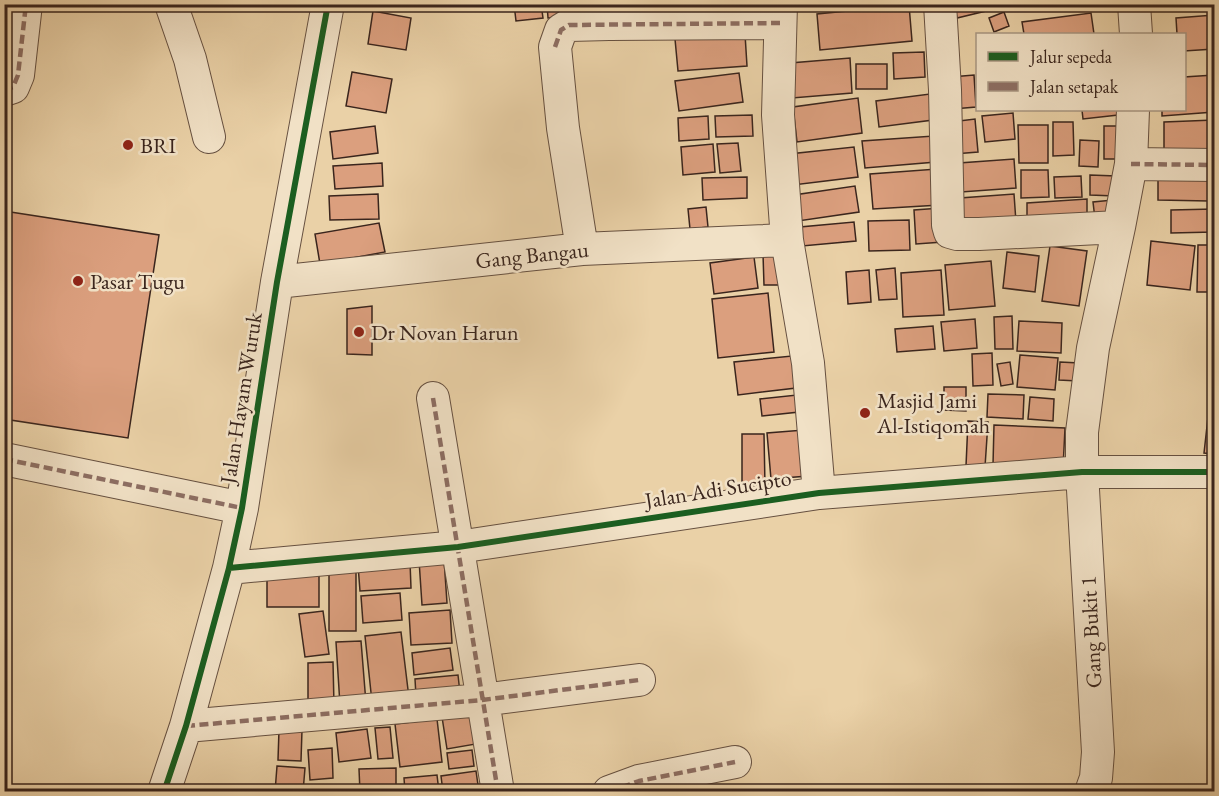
<svg xmlns="http://www.w3.org/2000/svg" width="1219" height="796" font-family="'EB Garamond',serif">
  <style>
    .building { fill: #db9f7e; stroke: #3a251d; stroke-width: 1.5 }
    .lines { fill: none; stroke-linecap: round; stroke-linejoin: round }
    .minor-casing { stroke: #665040; stroke-width: 34 }
    .minor { stroke: #f1e1c6; stroke-width: 32 }
    .quiet { stroke: #8d6e63; stroke-width: 4.5; stroke-dasharray: 9 4.5; stroke-linecap: butt }
    .cycleway-casing { stroke: #f1e1c6; stroke-width: 10 }
    .cycleway { stroke: #1b5e20; stroke-width: 6 }
    .poi-dot { fill: #8f2418; stroke: #f1e1c6; stroke-width: 2 }
    .labels { text-anchor: middle; dominant-baseline: central; stroke-width: 5; stroke-linejoin: round; paint-order: stroke }
    .poi-label { font-size: 22px; fill: #3a251d; stroke: #f1e1c6; text-anchor: start }
    .street-label { font-size: 22px; fill: #3a251d; stroke: #f1e1c6 }
  </style>
  <rect width="100%" height="100%" fill="#ead1a7"/>
  <filter id="stains"><feTurbulence type="fractalNoise" baseFrequency=".00333" numOctaves="4"/><feColorMatrix values="0 0 0 0 .2 0 0 0 0 .09 0 0 0 0 .02 0 0 0 .5 -.17"/></filter>
  <radialGradient id="worn" r=".72"><stop offset=".6" stop-color="#630" stop-opacity="0"/><stop offset="1" stop-color="#630" stop-opacity=".3"/></radialGradient>
  <path class="building" d="M514,4H541L543,18L516,21Z
    M547,4H595L596,16L548,18Z
    M603,4H635L636,14L604,16Z
    M642,4H678L679,16L642,18Z
    M698,4H747V10L698,13Z
    M954,4H1006L1007,6L957,18Z
    M909,5L912,41L820,50L817,14Z
    M373,11L411,18L406,50L368,44Z
    M1004,12L1009,26L994,32L989,18Z
    M1091,13L1094,34H1024L1022,22Z
    M1214,15V49L1184,51V34H1177L1176,18Z
    M745,34L747,66L678,71L675,39Z
    M924,52L925,77L894,79L893,53Z
    M850,58L852,93L792,98L790,63Z
    M856,64H887V89H856Z
    M352,72L392,79L386,113L346,106Z
    M739,73L743,102L679,111L675,81Z
    M974,75L976,107L953,109L951,77Z
    M1214,75V112L1162,116V110H1184V77Z
    M930,94L933,120L879,127L876,101Z
    M858,98L862,133L797,142L793,107Z
    M1082,110H1127V114L1083,119Z
    M1013,113L1015,139L985,142L982,116Z
    M752,115L753,136L716,137L715,116Z
    M708,116L709,139L679,141L678,118Z
    M975,119L978,152L954,154L951,122Z
    M1214,120V154L1164,156V122Z
    M1053,122H1073L1074,155L1053,156Z
    M1018,125H1048V163H1019Z
    M375,126L378,153L333,159L330,132Z
    M1104,126H1122L1120,159H1104Z
    M934,136L936,162L865,168L862,141Z
    M1080,140L1099,141L1098,167L1079,166Z
    M738,143L741,171L720,173L717,144Z
    M713,144L715,172L683,175L681,147Z
    M854,147L858,177L793,185L789,154Z
    M1014,159L1016,188L961,192L959,163Z
    M382,163L383,186L335,189L333,166Z
    M937,169L940,205L873,209L870,174Z
    M1021,170H1048L1049,197L1021,198Z
    M1158,170L1209,171V201L1158,200Z
    M1090,175L1116,176L1115,196L1090,195Z
    M1081,176L1082,197L1055,198L1054,177Z
    M747,177V198L703,200L702,178Z
    M855,186L859,212L798,221L794,195Z
    M378,194L379,219L330,220L329,196Z
    M1014,194L1016,222L963,229L960,198Z
    M1087,199V220L1027,222V203Z
    M1113,200L1116,216L1095,219L1093,202Z
    M706,207L708,227L690,229L688,209Z
    M941,208L943,242L916,244L914,210Z
    M1214,209V232L1171,233V210Z
    M4,211L159,235L128,438L4,419Z
    M909,220L910,250L869,251L868,221Z
    M854,222L856,241L802,246L800,227Z
    M379,223L385,252L320,264L315,234Z
    M1151,241L1195,246L1190,290L1147,285Z
    M1198,245H1214V292H1197Z
    M1050,246L1087,251L1079,306L1042,301Z
    M1007,252L1039,256L1035,292L1003,288Z
    M781,253L783,285H764L763,254Z
    M754,257L758,288L714,294L710,263Z
    M991,261L995,306L949,310L945,265Z
    M895,268L897,299L879,300L876,270Z
    M869,270L871,302L848,304L846,272Z
    M941,270L944,315L903,317L901,273Z
    M768,293L774,352L718,358L712,299Z
    M372,306V355L347,354V309Z
    M1012,316L1013,349H995L994,317Z
    M975,319L977,348L944,351L941,322Z
    M1019,321L1062,323L1061,353L1017,351Z
    M933,326L935,349L897,352L895,329Z
    M992,353L993,385L973,386L972,354Z
    M1020,355L1058,358L1055,390L1017,387Z
    M792,356L796,388L738,395L734,362Z
    M1010,362L1013,384L1001,386L997,364Z
    M1060,362L1079,363L1078,381L1059,380Z
    M1212,378H1214V409L1208,408Z
    M944,387H966V411L944,410Z
    M988,394L1024,395L1023,419L987,417Z
    M797,395L799,412L762,416L760,399Z
    M1030,397L1054,399L1053,421L1028,419Z
    M1208,417L1214,418V454L1204,453Z
    M968,421L988,422L985,467L966,466Z
    M994,425L1065,428L1063,468L993,465Z
    M804,430L808,476L771,479L767,433Z
    M742,434H764L765,486H742Z
    M444,559L447,603L422,605L419,560Z
    M410,562L411,588L360,591L358,565Z
    M356,568V631H329V569Z
    M267,575H319V607H267Z
    M400,593L402,620L363,623L361,596Z
    M450,610L452,643L411,645L409,613Z
    M323,611L329,654L305,657L299,614Z
    M401,632L409,698L372,702L365,636Z
    M361,641L366,703L340,705L336,642Z
    M450,648L453,670L414,675L412,653Z
    M333,662L334,705H308V663Z
    M458,675L460,693L416,696L415,679Z
    M472,713L476,744L447,749L442,717Z
    M437,719L442,762L400,767L395,724Z
    M390,727L393,758L378,759L375,728Z
    M367,729L371,758L339,762L336,733Z
    M279,730H302L301,761L278,760Z
    M332,748L333,778L310,780L308,750Z
    M472,750L474,766L449,769L447,753Z
    M277,766L305,768L303,792H275Z
    M396,768V792H360L359,769Z
    M476,771L479,792H443L441,776Z
    M437,775L439,792H405L404,778Z"/>
  <g class="lines">
    <defs>
      <path id="minor" d="M171,4L190,59L209,137
        M781,4L778,115L787,240L808,363L819,493
        M940,4L945,90L948,225L950,232L957,234H979L1119,227
        M1134,4L1136,34
        M4,90L13,87L18,75L26,4
        M1131,164L1214,165
        M582,249L563,128L555,47L561,30L569,25L609,24L780,23
        M277,282L582,249L787,240
        M433,398L498,792
        M4,459L242,508
        M229,568L458,547L819,493L1082,472H1214
        M186,726L482,700L639,680
        M164,792L186,726L229,568L242,508L277,282L328,4
        M609,792L639,781L735,762
        M1091,792L1096,778L1098,752L1082,472V432L1093,348L1119,227L1131,164L1133,110"/>
    </defs>
    <use href="#minor" class="minor-casing"/>
    <use href="#minor" class="minor"/>
    <path class="quiet" d="M555,47L561,30L569,25L780,23
      M4,90L13,87L18,75L26,4
      M1131,164L1214,165
      M433,398L498,792
      M4,459L242,508
      M186,726L482,700L639,680
      M609,792L639,781L735,762"/>
    <defs>
      <path id="cycleway" d="M229,568L458,547L819,493L1082,472H1214
        M164,792L186,726L229,568L242,508L277,282L328,4"/>
    </defs>
    <use href="#cycleway" class="cycleway-casing"/>
    <use href="#cycleway" class="cycleway"/>
  </g>
  <g class="poi-dot">
    <circle cx="128" cy="145" r="6"/>
    <circle cx="78" cy="281" r="6"/>
    <circle cx="359" cy="332" r="6"/>
    <circle cx="865" cy="413" r="6"/>
  </g>
  <g class="labels">
    <g class="poi-label">
      <text x="140" y="145">BRI</text>
      <text x="90" y="281">Pasar Tugu</text>
      <text x="371" y="332">Dr Novan Harun</text>
      <text x="877" y="400">Masjid Jami<tspan x="877" dy="25">Al-Istiqomah</tspan></text>
    </g>
    <g class="street-label">
      <text transform="translate(532 255) rotate(-6)">Gang Bangau</text>
      <text transform="translate(241 398) rotate(-81)">Jalan Hayam Wuruk</text>
      <text transform="translate(718 489) rotate(-9)">Jalan Adi Sucipto</text>
      <text transform="translate(1091 632) rotate(-93)">Gang Bukit 1</text>
    </g>
  </g>
  <rect width="1219" height="796" fill="none" stroke="#ead1a7" stroke-width="24"/>
  <rect x="6" y="6" width="1207" height="784" fill="none" stroke="#3a251d" stroke-width="3"/>
  <rect x="12" y="12" width="1195" height="772" fill="none" stroke="#3a251d" stroke-width="1.5"/>
  <rect x="976" y="33" width="210" height="78" fill="#f1e1c6" stroke="#a89682" stroke-width="1.5"/>
  <rect x="988" y="52" width="30" height="9" fill="#1b5e20" stroke="#a89682" stroke-width="1.5"/>
  <text x="1030" y="63" font-size="18" fill="#3a251d">Jalur sepeda</text>
  <rect x="988" y="82" width="30" height="9" fill="#8d6e63" stroke="#a89682" stroke-width="1.5"/>
  <text x="1030" y="93" font-size="18" fill="#3a251d">Jalan setapak</text>
  <rect width="100%" height="100%" filter="url(#stains)"/>
  <rect width="100%" height="100%" fill="url(#worn)"/>
</svg>
